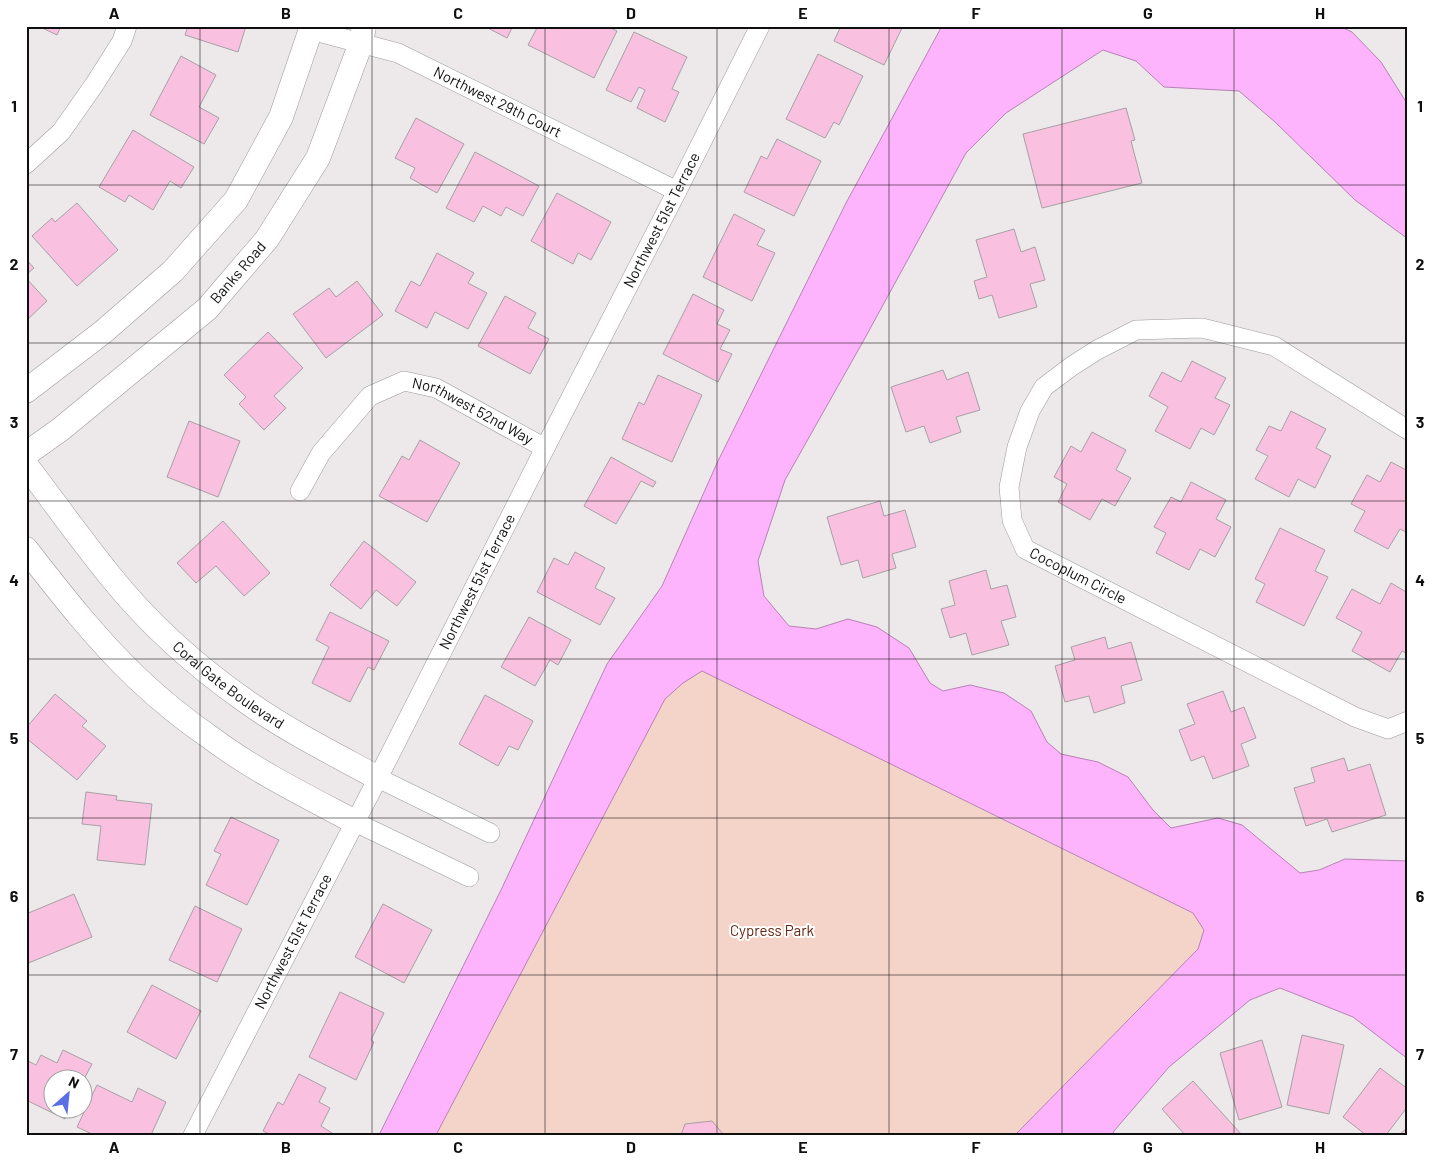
<svg xmlns="http://www.w3.org/2000/svg" width="1434" height="1161" viewBox="0 0 1434 1161" font-family="Barlow,sans-serif">
<rect width="100%" height="100%" fill="#ede8e9"/>
<!-- green -->
<polygon fill="#f4d3c8" points="684,662 1193,913 1228,929 1016,1135 436,1135"/>
<!-- water -->
<polygon fill="#feb3fd" stroke="#b782b6" points="942,26 1339,26 1352,32 1381,62 1408,105 1408,239 1355,200 1275,122 1239,91 1164,87 1136,61 1103,50 1006,113 966,153 865,338 785,480 758,561 764,596 789,626 816,629 848,619 877,627 909,648 930,683 943,691 970,685 1004,693 1031,711 1047,742 1061,754 1098,762 1128,777 1153,810 1171,828 1218,818 1242,825 1300,873 1319,870 1345,859 1408,861 1408,1059 1353,1017 1280,988 1250,1000 1169,1067 1114,1131 1112,1135 1015,1135 1198,949 1204,930 1193,913 702,671 683,683 665,699 436,1135 379,1135 501,890 607,664 662,586 718,461 846,203"/>
<!-- building -->
<g fill="#fac0e0" stroke="#a6a1a4">
<polygon points="38,26 61,26 57,35"/>
<polygon points="188,26 246,26 238,52 185,35"/>
<polygon points="484,26 513,26 507,38"/>
<polygon points="538,26 607,26 617,31 594,78 528,45"/>
<polygon points="841,26 903,26 884,65 834,41"/>
<polygon points="634,32 687,57 672,89 679,92 665,122 637,108 645,90 639,87 631,102 606,90"/>
<polygon points="818,54 863,76 839,125 834,122 825,138 786,119"/>
<polygon points="181,56 216,75 199,107 219,118 204,144 150,115"/>
<polygon points="1126,108 1135,140 1131,141 1142,183 1042,208 1023,134"/>
<polygon points="416,118 464,144 437,193 410,178 415,168 395,158"/>
<polygon points="133,130 194,167 181,188 170,181 153,210 129,195 125,202 99,187"/>
<polygon points="777,139 821,161 794,216 744,192 761,156 767,159"/>
<polygon points="475,152 539,186 523,216 506,207 501,216 483,206 474,222 446,208"/>
<polygon points="557,193 611,222 591,260 578,253 573,264 531,241"/>
<polygon points="77,203 118,250 77,286 32,236 52,218 55,222"/>
<polygon points="734,214 765,230 757,245 775,253 752,301 703,277"/>
<polygon points="1014,229 1021,252 1035,247 1045,280 1030,284 1037,307 999,318 992,295 979,299 974,281 987,277 976,240"/>
<polygon points="437,253 474,273 468,283 487,293 468,329 435,312 427,328 395,311 411,281 420,286"/>
<polygon points="26,259 34,268 26,275"/>
<polygon points="26,278 47,301 26,321"/>
<polygon points="357,281 383,315 326,358 293,314 329,288 336,297"/>
<polygon points="693,294 724,310 717,324 730,330 720,349 732,354 718,382 663,354"/>
<polygon points="505,296 536,313 528,328 549,339 530,374 478,346"/>
<polygon points="268,332 303,368 274,396 286,408 264,430 239,404 246,397 224,375"/>
<polygon points="1192,361 1226,378 1215,398 1230,405 1214,435 1201,428 1190,449 1155,431 1168,407 1149,396 1162,372 1181,382"/>
<polygon points="943,370 947,380 968,372 980,410 956,417 961,432 930,443 924,426 906,432 891,387"/>
<polygon points="658,375 702,395 672,462 622,439 639,402 644,405"/>
<polygon points="1291,411 1326,429 1316,448 1331,456 1315,488 1298,479 1289,497 1255,479 1268,456 1256,450 1269,426 1281,431"/>
<polygon points="189,421 240,441 218,497 167,477"/>
<polygon points="1092,432 1126,450 1116,470 1131,478 1115,506 1102,499 1090,520 1058,502 1067,484 1054,477 1071,446 1081,452"/>
<polygon points="420,440 460,463 427,522 379,496 402,456 409,460"/>
<polygon points="611,457 656,482 653,487 641,481 616,524 584,506"/>
<polygon points="1391,462 1408,471 1408,533 1400,529 1388,549 1354,531 1365,511 1351,504 1367,475 1380,482"/>
<polygon points="1191,482 1226,500 1216,519 1231,527 1215,557 1200,549 1189,570 1156,553 1166,533 1154,527 1171,497 1181,502"/>
<polygon points="880,501 884,516 905,510 916,547 892,554 896,568 863,578 858,560 841,565 827,517"/>
<polygon points="223,521 270,573 244,596 216,566 196,583 177,563"/>
<polygon points="1280,528 1325,550 1315,571 1328,577 1304,626 1256,602 1265,584 1255,579"/>
<polygon points="364,541 416,582 397,606 376,590 361,609 330,585"/>
<polygon points="575,552 605,568 595,588 615,598 600,625 537,592 554,558 568,565"/>
<polygon points="986,570 991,589 1007,585 1016,617 1001,621 1009,645 972,655 966,633 950,638 941,609 955,605 949,581"/>
<polygon points="1391,583 1408,593 1408,654 1402,651 1390,672 1352,651 1362,632 1336,618 1352,589 1380,604"/>
<polygon points="330,612 389,641 374,670 368,667 350,702 312,683 329,647 316,640"/>
<polygon points="529,617 571,640 558,665 550,660 535,686 501,667"/>
<polygon points="1105,637 1108,649 1131,642 1142,680 1121,686 1125,703 1094,713 1089,696 1065,702 1055,666 1075,660 1071,647"/>
<polygon points="1223,691 1231,712 1244,707 1256,738 1241,744 1249,766 1213,779 1204,756 1191,761 1179,730 1195,724 1187,704"/>
<polygon points="55,694 87,721 82,726 106,746 77,780 26,738 26,728"/>
<polygon points="485,695 533,721 518,750 509,746 498,766 459,744"/>
<polygon points="1344,758 1348,771 1370,764 1386,815 1332,832 1327,819 1306,826 1294,788 1315,782 1311,768"/>
<polygon points="86,792 117,796 116,800 152,804 145,865 97,860 101,826 82,824"/>
<polygon points="231,817 279,840 247,905 206,885 221,854 214,851"/>
<polygon points="74,894 92,937 26,964 26,914"/>
<polygon points="383,904 432,930 404,983 355,957"/>
<polygon points="195,906 242,929 217,982 169,960"/>
<polygon points="152,985 201,1011 176,1059 127,1032"/>
<polygon points="340,992 384,1013 371,1040 374,1042 356,1080 309,1057"/>
<polygon points="1302,1035 1344,1045 1329,1114 1287,1105"/>
<polygon points="1262,1040 1282,1107 1239,1120 1220,1053"/>
<polygon points="63,1050 92,1064 82,1083 82,1078 52,1078 52,1108 70,1108 65,1119 26,1100 26,1060 36,1065 41,1055 57,1063"/>
<polygon points="1380,1068 1408,1089 1408,1106 1386,1135 1366,1135 1343,1117"/>
<polygon points="299,1074 326,1088 319,1102 330,1108 321,1126 335,1135 271,1135 263,1131 278,1102 283,1105"/>
<polygon points="1193,1081 1242,1135 1185,1135 1162,1109"/>
<polygon points="97,1085 132,1102 138,1088 166,1102 151,1135 94,1135 77,1127"/>
<polygon points="712,1121 724,1135 681,1135 685,1124"/>
<polygon points="1408,1127 1408,1135 1399,1135"/>
</g>
<g fill="none" stroke-linecap="round" stroke-linejoin="round">
<defs>
<g id="minor">
<path id="s1" d="M311 30 398 53 677 191"/>
<polyline points="26,164 61,132 94,85 122,41 127,26"/>
<path id="s2" d="M1408 430 1274 346 1202 328 1136 330 1097 350 1072 366 1044 387 1030 411 1017 447 1009 487 1012 520 1025 549 1355 717 1388 729 1408 721"/>
<path id="s3" d="M300 491 321 453 370 396 404 381 436 388 545 448"/>
<polyline points="378,778 490,833"/>
<polyline points="355,822 469,877"/>
<path id="s4" d="M193 1135 378 778 545 448 677 191 760 26"/>
</g>
<g id="tertiary">
<polyline points="26,391 103,332 173,271 236,200 281,117 312,26"/>
<path id="s5" d="M26 454 61 429 207 309 267 239 318 158 361 43 364 26"/>
<path id="s6" d="M26 465C54 502 81 540 111 577 149 624 197 667 247 702 288 731 334 754 378 778"/>
<path d="M26 549C61 594 96 639 137 678 160 700 185 720 211 738 255 771 306 796 355 822"/>
</g>
</defs>
<!-- minor casing -->
<use href="#minor" stroke="#9f9a9c" stroke-width="20"/>
<!-- tertiary casing -->
<use href="#tertiary" stroke="#9f9a9c" stroke-width="25"/>
<!-- minor -->
<use href="#minor" stroke="#fff" stroke-width="19"/>
<!-- tertiary -->
<use href="#tertiary" stroke="#fff" stroke-width="24"/>
</g>
<!-- grid -->
<path fill="none" stroke="#100f0f" stroke-width="1" stroke-opacity="0.55" d="M200 26V1135M372 26V1135M545 26V1135M717 26V1135M889 26V1135M1062 26V1135M1234 26V1135M26 185H1408M26 343H1408M26 501H1408M26 659H1408M26 818H1408M26 975H1408"/>
<g text-anchor="middle" stroke-width="4" stroke-linejoin="round" paint-order="stroke">
<!-- street labels -->
<g font-size="15" fill="#100f0f" stroke="#fff">
<text dy="5" stroke="none"><textPath href="#s1" startOffset="201">Northwest 29th Court</textPath></text>
<text dy="5" stroke="none"><textPath href="#s4" startOffset="1028">Northwest 51st Terrace</textPath></text>
<text dy="5" stroke="none"><textPath href="#s5" startOffset="280">Banks Road</textPath></text>
<text dy="5" stroke="none"><textPath href="#s3" startOffset="231">Northwest 52nd Way</textPath></text>
<text dy="5" stroke="none"><textPath href="#s2" startOffset="638">Cocoplum Circle</textPath></text>
<text dy="5" stroke="none"><textPath href="#s4" startOffset="622">Northwest 51st Terrace</textPath></text>
<text dy="5" stroke="none"><textPath href="#s6" startOffset="301">Coral Gate Boulevard</textPath></text>
<text dy="5" stroke="none"><textPath href="#s4" startOffset="218">Northwest 51st Terrace</textPath></text>
</g>
<!-- park labels -->
<g font-size="15" fill="#642611" stroke="#fff">
<text x="772" y="936">Cypress Park</text>
</g>
</g>
<!-- border -->
<rect width="1434" height="1161" fill="none" stroke="#ffffff" stroke-width="55"/>
<!-- north arrow -->
<g transform="translate(68 1094) rotate(27)"><circle r="24" fill="#ffffff" stroke="#9f9f9f"/>
<path d="M0-4L9 19L0 12L-9 19Z" fill="#5a6ee5"/>
<text y="-8" font-size="14" font-weight="bold" text-anchor="middle" fill="#100f0f">N</text>
</g>
<rect x="28" y="28" width="1378" height="1106" fill="none" stroke="#100f0f" stroke-width="2"/>
<g font-size="16" text-anchor="middle" font-weight="bold" fill="#100f0f">
<text x="114" y="19">A</text>
<text x="286" y="19">B</text>
<text x="458" y="19">C</text>
<text x="631" y="19">D</text>
<text x="803" y="19">E</text>
<text x="976" y="19">F</text>
<text x="1148" y="19">G</text>
<text x="1320" y="19">H</text>
<text x="14" y="112">1</text>
<text x="1420" y="112">1</text>
<text x="14" y="270">2</text>
<text x="1420" y="270">2</text>
<text x="14" y="428">3</text>
<text x="1420" y="428">3</text>
<text x="14" y="586">4</text>
<text x="1420" y="586">4</text>
<text x="14" y="744">5</text>
<text x="1420" y="744">5</text>
<text x="14" y="902">6</text>
<text x="1420" y="902">6</text>
<text x="14" y="1060">7</text>
<text x="1420" y="1060">7</text>
<text x="114" y="1153">A</text>
<text x="286" y="1153">B</text>
<text x="458" y="1153">C</text>
<text x="631" y="1153">D</text>
<text x="803" y="1153">E</text>
<text x="976" y="1153">F</text>
<text x="1148" y="1153">G</text>
<text x="1320" y="1153">H</text>
</g>
</svg>
